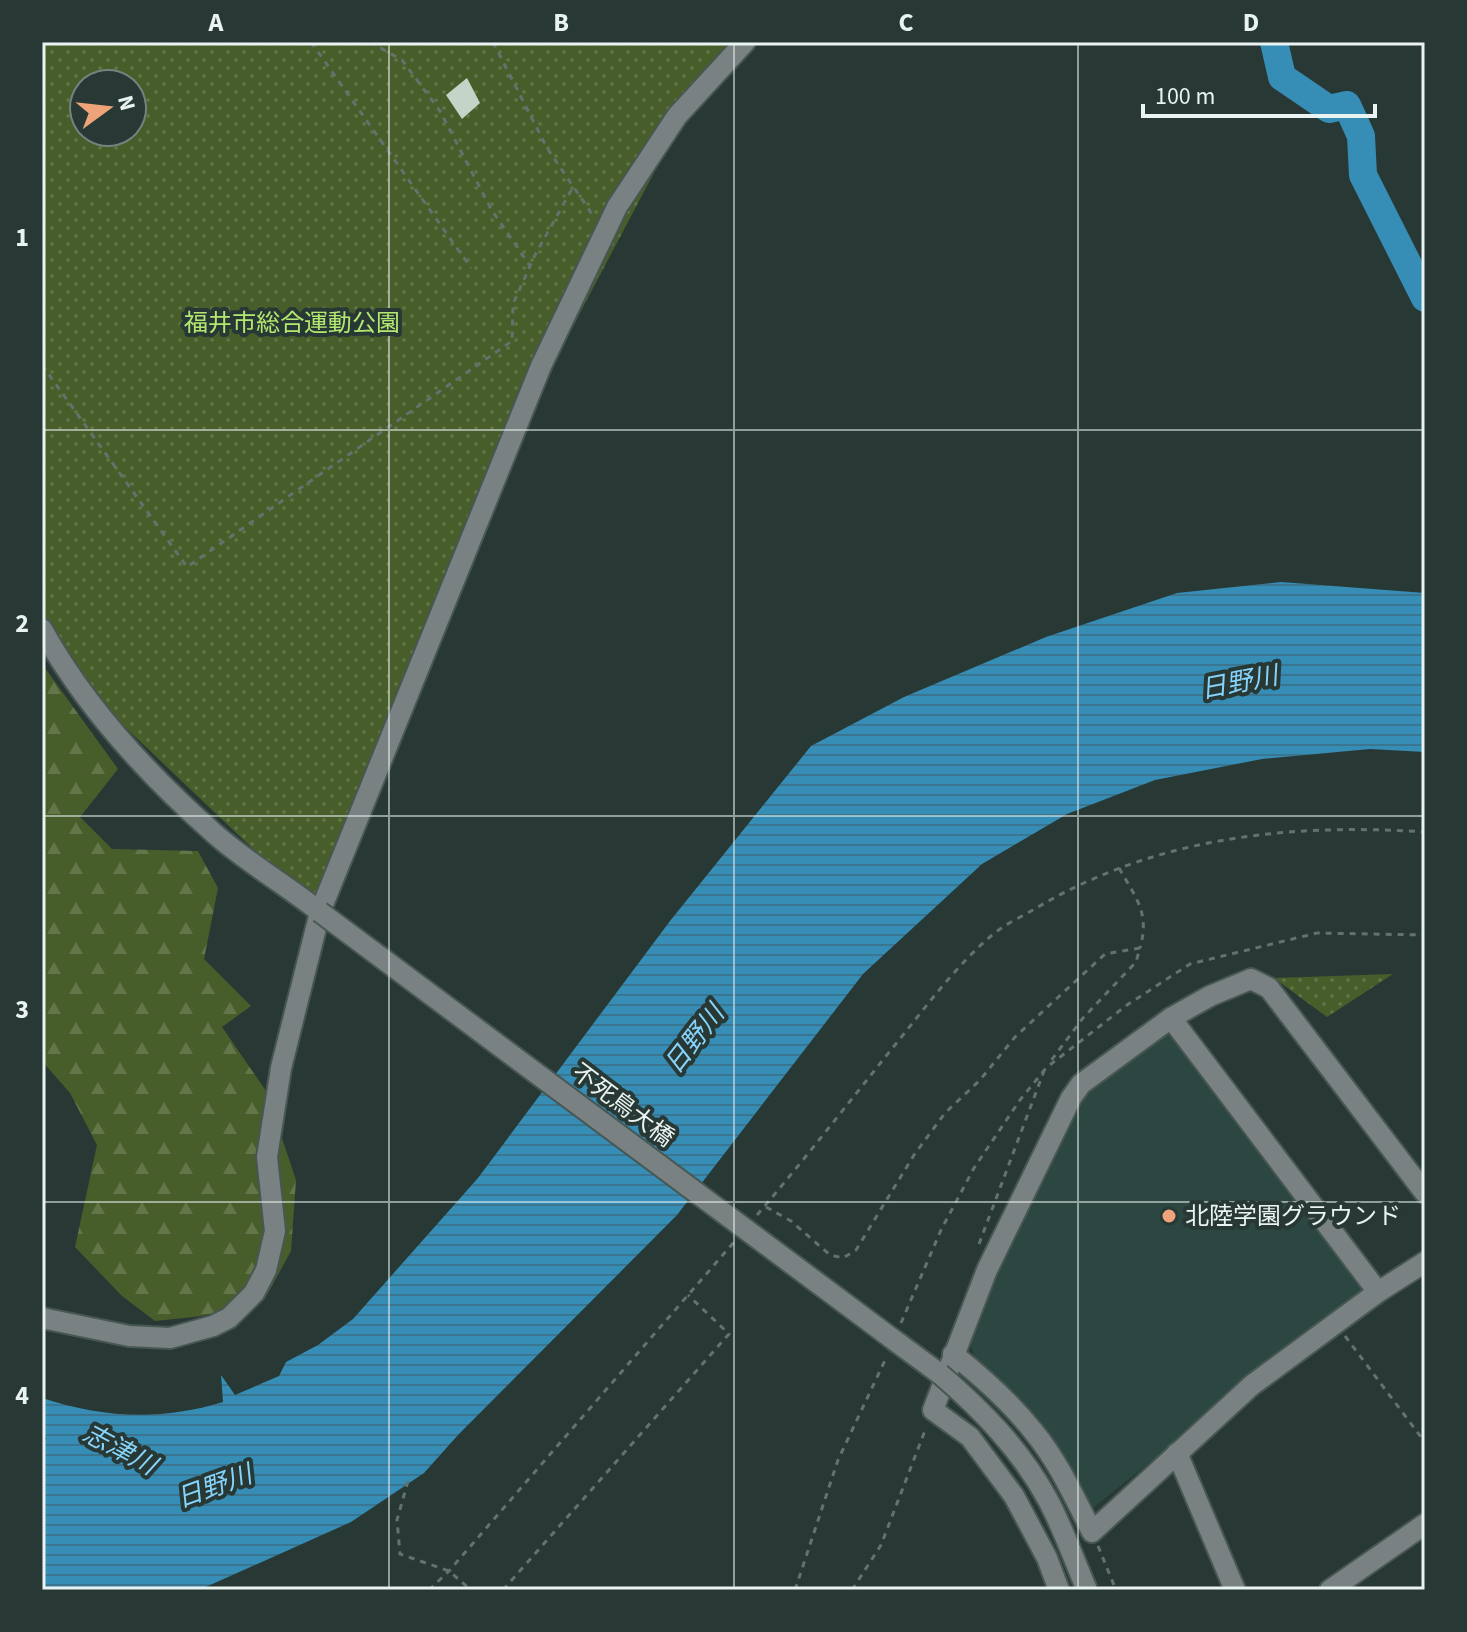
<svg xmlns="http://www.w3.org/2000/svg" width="1467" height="1632" viewBox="0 0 1467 1632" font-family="'Source Sans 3','Noto Sans JP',sans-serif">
<defs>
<pattern id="forest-firs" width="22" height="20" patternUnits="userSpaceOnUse" patternTransform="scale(2)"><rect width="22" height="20" fill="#485e2a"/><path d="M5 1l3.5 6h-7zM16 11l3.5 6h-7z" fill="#627649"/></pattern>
<pattern id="park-dots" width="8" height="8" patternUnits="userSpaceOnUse" patternTransform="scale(2)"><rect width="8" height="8" fill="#485e2a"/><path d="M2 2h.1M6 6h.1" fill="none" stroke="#627649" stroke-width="1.8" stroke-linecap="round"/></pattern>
<pattern id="water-rules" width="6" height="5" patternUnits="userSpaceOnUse" patternTransform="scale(2)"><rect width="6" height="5" fill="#368db6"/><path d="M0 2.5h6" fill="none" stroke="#3c7590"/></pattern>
</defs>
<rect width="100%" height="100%" fill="#283935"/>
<!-- built -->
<polygon fill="#2c4641" points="1165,1033 1180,1037 1364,1282 1364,1293 1090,1510 976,1362 970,1343 993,1277 1086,1095"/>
<!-- forest -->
<polygon fill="url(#forest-firs)" points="42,664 118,769 80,817 112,849 198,851 218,888 204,959 251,1006 222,1027 266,1091 296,1180 291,1251 264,1300 202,1316 155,1321 122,1296 75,1247 97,1145 70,1093 42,1061"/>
<!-- park -->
<g fill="url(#park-dots)" fill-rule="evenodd">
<path d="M42 42H758L694 97 508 449 312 905 64 669 42 622ZM84 84H132V132H84Z"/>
<polygon points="1393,974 1327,1017 1274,978"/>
</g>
<!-- water -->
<path fill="url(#water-rules)" d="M1281 582 1425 593V752L1370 749 1262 759 1155 780 1067 814 982 864 863 974 677 1215 458 1435 424 1473 351 1522 199 1590H42V1451L46 1438 42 1434V1398C103 1418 161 1421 223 1402L221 1375 235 1395 279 1376 286 1362 318 1345 353 1319 478 1178 670 921 811 746 904 697 1046 637 1177 593Z"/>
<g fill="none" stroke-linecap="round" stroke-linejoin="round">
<!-- river -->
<polyline stroke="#368db6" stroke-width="28" points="1274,42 1282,77 1329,109 1347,105 1361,136 1363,175 1425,298"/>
</g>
<!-- building -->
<polygon fill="#c5d4c9" points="467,78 480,103 462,119 446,95"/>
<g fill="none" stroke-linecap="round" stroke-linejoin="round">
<defs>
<g id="minor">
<path d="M42 629C85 707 149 776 216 835 248 863 286 885 320 912"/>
<polyline points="1171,1018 1378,1292"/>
<polyline points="42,1318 129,1336 170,1338 213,1326 229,1318 254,1293 266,1270 275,1231 267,1157 281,1068 320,912 541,366 617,207 677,116 745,42"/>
<polyline points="894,1340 940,1374"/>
<path d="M953 1354C982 1377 1010 1402 1033 1431 1058 1461 1074 1497 1092 1532L1252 1385 1378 1292 1425 1262"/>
<polyline points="1177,1453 1235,1590"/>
<polyline points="1059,1590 1047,1558 1014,1496 970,1437 933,1410 987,1270 1071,1098 1081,1084 1171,1018 1210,996 1251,979 1269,988 1425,1193"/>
<polyline points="1330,1590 1425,1524"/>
</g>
</defs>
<!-- minor casing -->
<use href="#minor" stroke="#475753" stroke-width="24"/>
<!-- path -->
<g stroke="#63726e" stroke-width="3" stroke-dasharray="6 6" stroke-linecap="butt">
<polyline points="311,42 471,268"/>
<polyline points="370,42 402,60 440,111 491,209 530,266"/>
<polyline points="493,42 547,148 594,217"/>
<polyline points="42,365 187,567 512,341 513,304 535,255 573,187"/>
<path d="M1119 868C1136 898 1150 913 1140 948"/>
<polyline points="766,1207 791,1221 830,1255 843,1258 856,1250 914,1155 945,1113 980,1080 1015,1037 1105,954 1140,948 1136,962 1083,1018 1050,1062"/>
<path d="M757 1215C806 1158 852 1098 899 1040 928 1004 956 966 991 936 1005 924 1023 916 1038 907 1157 837 1290 823 1425 832"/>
<polyline points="979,1244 1044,1071"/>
<polyline points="901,1323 941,1230 974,1168 1020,1100 1046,1068 1127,1005 1190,964 1317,933 1425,935"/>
<polyline points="1345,1336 1421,1437 1425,1434"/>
<polyline points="408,1481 397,1520 400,1554 449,1571 471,1590"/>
<polyline points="1098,1546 1116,1590"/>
<polyline points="429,1590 449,1571 734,1242"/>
<polyline points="503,1590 729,1334 688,1295"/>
<polyline points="795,1590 838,1460 887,1356"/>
<polyline points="852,1590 881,1545 926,1428"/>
</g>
<!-- minor -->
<use href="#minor" stroke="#798182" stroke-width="20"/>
<defs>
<g id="minor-bridge">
<polyline points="320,912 894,1340"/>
<path d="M940 1374C982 1410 1021 1450 1048 1500 1063 1528 1074 1560 1087 1590"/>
</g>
</defs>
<!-- minor-bridge casing -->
<use href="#minor-bridge" stroke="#475753" stroke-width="24" stroke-linecap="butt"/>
<!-- minor-bridge -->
<use href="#minor-bridge" stroke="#798182" stroke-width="20"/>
</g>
<!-- grid -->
<path fill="none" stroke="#e9f3f1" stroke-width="2" stroke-opacity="0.55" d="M389 42V1590M734 42V1590M1078 42V1590M42 430H1425M42 816H1425M42 1202H1425"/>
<!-- markers -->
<circle fill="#efa378" stroke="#283935" stroke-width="3" cx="1169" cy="1216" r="8"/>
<g text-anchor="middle" stroke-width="8" stroke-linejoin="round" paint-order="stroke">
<!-- park labels -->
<g font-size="24" fill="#b4e76f" stroke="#283935">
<text x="292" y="331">福井市総合運動公園</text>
</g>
<!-- street labels -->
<g font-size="24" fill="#e9f3f1" stroke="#283935">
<text transform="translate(623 1105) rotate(37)" y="8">不死鳥大橋</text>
</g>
<!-- poi labels -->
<g font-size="24" fill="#e9f3f1" stroke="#283935" text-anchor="start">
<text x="1185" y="1224">北陸学園グラウンド</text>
</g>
<!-- water labels -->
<g font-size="26" font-style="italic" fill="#86d3fb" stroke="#283935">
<text transform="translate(1239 682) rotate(-11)" y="9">日野川</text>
<text transform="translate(694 1039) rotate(-52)" y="9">日野川</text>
<text transform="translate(120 1449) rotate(28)" y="9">志津川</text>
<text transform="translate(214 1486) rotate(-20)" y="9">日野川</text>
</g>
</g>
<!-- border -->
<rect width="1467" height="1632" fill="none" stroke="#283935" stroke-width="88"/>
<!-- north arrow -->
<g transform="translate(108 108) rotate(75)"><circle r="38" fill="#283935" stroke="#758380" stroke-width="2"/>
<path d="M0-6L14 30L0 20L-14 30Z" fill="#efa378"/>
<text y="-12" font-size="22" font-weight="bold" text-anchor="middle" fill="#e9f3f1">N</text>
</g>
<!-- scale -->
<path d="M1143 104v12h232v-12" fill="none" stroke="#e9f3f1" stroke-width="4"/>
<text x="1155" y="104" font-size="24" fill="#e9f3f1" stroke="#283935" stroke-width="6" paint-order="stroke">100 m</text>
<rect x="44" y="44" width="1379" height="1544" fill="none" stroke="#e9f3f1" stroke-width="3"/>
<g font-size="26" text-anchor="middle" font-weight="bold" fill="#e9f3f1">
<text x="216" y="31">A</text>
<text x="561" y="31">B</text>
<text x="906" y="31">C</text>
<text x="1251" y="31">D</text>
<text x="22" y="246">1</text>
<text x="22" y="632">2</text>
<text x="22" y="1018">3</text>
<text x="22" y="1404">4</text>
</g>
</svg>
